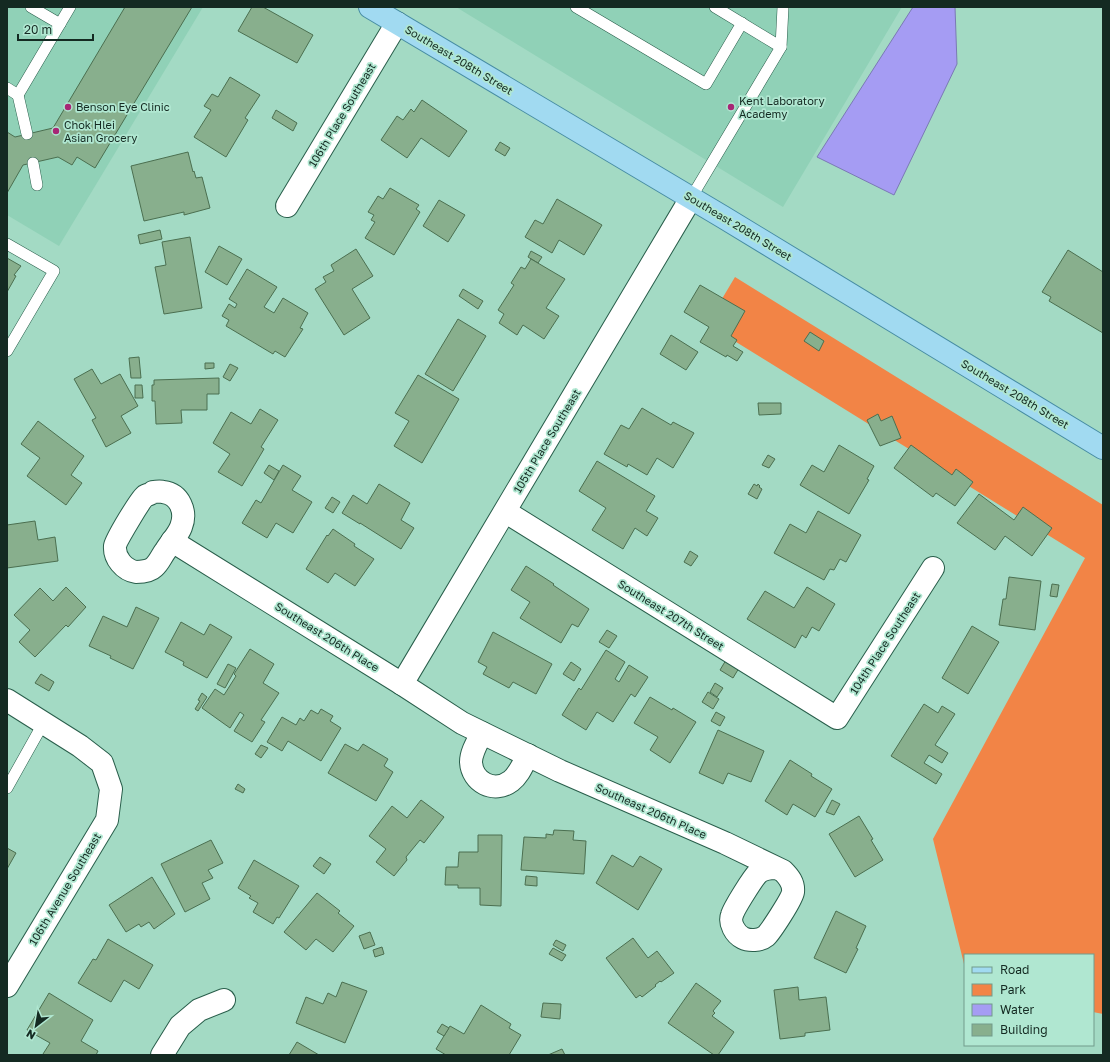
<svg xmlns="http://www.w3.org/2000/svg" width="1110" height="1062" viewBox="0 0 1110 1062" font-family="'Golos Text',sans-serif">
<rect width="100%" height="100%" fill="#a3dac4"/>
<!-- built -->
<g fill="#90d1b7">
<polygon points="7,7 203,7 59,246 7,215"/>
<polygon points="456,7 902,7 783,207"/>
</g>
<!-- green -->
<polygon fill="#f28446" points="735,277 1103,505 1103,1014 1093,1012 1093,955 965,955 965,968 933,839 1085,558 707,324"/>
<!-- water -->
<polygon fill="#a59cf3" stroke="#7a7ab4" points="913,7 955,7 957,64 894,195 817,157"/>
<!-- building -->
<g fill="#88af8d" stroke="#4b6f50">
<polygon points="125,7 192,7 95,168 77,157 72,165 58,157 23,165 7,193 7,132 15,137 53,128"/>
<polygon points="252,7 263,7 313,35 297,63 238,31"/>
<polygon points="230,77 260,95 245,118 248,120 226,157 194,137 211,110 204,106 212,94 218,97"/>
<polygon points="422,100 467,131 449,157 421,138 407,158 381,140 397,116 403,120 411,109 414,112"/>
<polygon points="276,110 297,123 293,131 272,118"/>
<polygon points="500,142 510,148 505,156 495,150"/>
<polygon points="188,152 193,172 194,171 196,178 202,177 210,208 184,215 184,212 144,221 131,166"/>
<polygon points="390,188 419,205 416,209 420,212 394,255 365,238 375,222 371,220 374,215 368,212 378,196 383,199"/>
<polygon points="557,199 602,225 584,255 559,240 552,253 525,237 535,220 543,224"/>
<polygon points="439,200 465,215 448,242 423,226"/>
<polygon points="160,230 162,239 140,244 138,235"/>
<polygon points="190,237 202,308 164,314 155,267 166,265 162,242"/>
<polygon points="219,246 242,259 227,285 205,272"/>
<polygon points="356,249 373,276 352,289 370,318 344,335 315,289 326,282 323,277 334,271 331,265"/>
<polygon points="1068,250 1103,272 1103,333 1049,301 1051,297 1042,292"/>
<polygon points="531,251 542,257 538,263 528,257"/>
<polygon points="7,258 21,266 14,275 16,276 7,292"/>
<polygon points="531,259 565,279 546,308 559,316 544,339 523,325 517,335 499,323 504,314 498,310 514,285 511,283 521,267 525,269"/>
<polygon points="247,269 277,287 264,307 274,313 283,298 308,313 300,328 303,329 285,357 275,351 273,354 226,326 229,320 222,316 229,304 235,308 237,304 229,299"/>
<polygon points="700,285 745,311 731,336 737,340 733,346 743,352 737,361 727,355 726,357 700,342 709,327 684,312"/>
<polygon points="463,289 483,301 478,309 459,296"/>
<polygon points="458,319 486,336 453,391 425,374"/>
<polygon points="810,332 824,341 819,351 804,341"/>
<polygon points="671,335 698,352 686,370 660,354"/>
<polygon points="139,357 141,378 131,378 129,358"/>
<polygon points="205,363 214,363 214,368 205,369"/>
<polygon points="230,364 238,368 230,381 223,377"/>
<polygon points="92,369 101,384 120,374 138,406 121,416 131,433 106,447 92,420 96,418 74,379"/>
<polygon points="418,375 459,399 422,463 394,446 409,421 395,413"/>
<polygon points="219,378 219,394 207,394 207,410 181,410 182,423 156,424 155,401 152,401 152,385 154,385 154,380"/>
<polygon points="135,385 142,385 143,398 135,398"/>
<polygon points="758,403 781,403 781,414 759,415"/>
<polygon points="642,408 671,425 673,422 694,433 673,468 657,458 647,475 628,464 627,467 604,454 621,425 629,429"/>
<polygon points="260,409 278,420 261,447 264,449 242,486 218,472 230,454 213,443 231,412 251,424"/>
<polygon points="878,414 881,421 892,416 901,438 880,446 867,420"/>
<polygon points="38,421 84,456 71,475 82,483 66,505 27,476 40,458 21,444"/>
<polygon points="839,445 874,466 867,479 869,480 849,514 800,485 812,465 824,472"/>
<polygon points="911,445 952,475 956,469 973,482 955,506 936,493 933,497 894,468"/>
<polygon points="768,455 775,459 769,468 762,465"/>
<polygon points="597,461 655,496 646,511 658,518 647,536 635,528 623,549 592,530 606,508 579,491"/>
<polygon points="269,465 279,471 274,480 264,473"/>
<polygon points="283,465 301,476 292,490 312,502 293,533 276,523 267,538 242,523 256,500 261,503"/>
<polygon points="379,484 410,503 401,520 414,528 401,549 360,523 360,524 342,513 353,495 367,504"/>
<polygon points="754,484 757,486 758,484 760,486 759,487 762,489 757,499 748,494"/>
<polygon points="979,494 1014,520 1023,507 1052,528 1032,556 1005,536 995,550 957,523"/>
<polygon points="332,497 340,502 333,513 325,508"/>
<polygon points="818,511 861,535 846,562 840,559 834,570 830,569 824,580 774,553 790,524 806,533"/>
<polygon points="35,521 38,540 55,537 58,561 7,568 7,525"/>
<polygon points="333,529 355,544 354,546 374,559 355,586 335,573 328,583 306,569 327,535 328,536"/>
<polygon points="690,551 698,556 691,566 684,562"/>
<polygon points="526,566 554,584 553,585 589,609 578,627 572,624 561,643 520,618 530,602 511,590"/>
<polygon points="1009,577 1041,581 1035,630 999,625 1003,599 1006,599"/>
<polygon points="1052,584 1059,585 1057,597 1050,596"/>
<polygon points="66,587 86,607 68,627 66,625 35,657 19,642 30,630 14,615 40,588 53,601"/>
<polygon points="807,587 835,604 819,631 812,627 806,638 802,635 795,648 747,619 765,591 794,608"/>
<polygon points="136,607 159,618 133,669 110,658 111,656 89,646 103,616 127,627"/>
<polygon points="181,622 204,635 210,624 232,637 207,678 183,665 184,662 165,652"/>
<polygon points="972,626 999,642 968,694 942,678"/>
<polygon points="607,630 617,636 609,648 599,642"/>
<polygon points="493,632 552,664 536,694 513,682 509,688 483,674 487,667 478,662"/>
<polygon points="250,649 274,664 263,683 279,693 261,720 265,722 252,742 234,731 244,715 240,712 230,728 202,708 215,689 224,695 236,676 234,674"/>
<polygon points="606,650 625,662 615,679 619,682 629,665 648,677 635,697 631,694 613,722 597,712 586,730 562,715 579,688 581,690"/>
<polygon points="726,660 739,668 733,678 720,670"/>
<polygon points="571,662 581,669 574,681 563,674"/>
<polygon points="228,664 236,668 225,688 217,684"/>
<polygon points="41,674 54,682 49,691 35,683"/>
<polygon points="715,683 723,688 717,697 710,692"/>
<polygon points="708,692 719,699 713,709 702,702"/>
<polygon points="202,693 207,697 198,711 195,709 200,701 198,700"/>
<polygon points="650,697 672,710 673,708 696,722 670,763 650,750 658,737 634,723"/>
<polygon points="924,704 938,713 942,706 955,714 935,745 948,753 942,763 929,755 924,763 942,774 936,784 891,756"/>
<polygon points="321,709 333,716 330,721 341,728 321,761 288,741 282,751 267,742 282,717 296,725 300,718 304,721 311,710 318,714"/>
<polygon points="716,712 725,717 720,726 711,721"/>
<polygon points="718,730 764,751 751,782 728,773 723,784 699,773"/>
<polygon points="345,744 358,751 363,744 388,759 384,766 393,772 376,801 328,773"/>
<polygon points="261,745 268,748 261,758 255,754"/>
<polygon points="790,760 812,774 811,776 832,789 815,817 793,804 787,815 765,801"/>
<polygon points="238,784 245,789 243,793 235,789"/>
<polygon points="421,800 444,817 424,843 420,840 406,857 407,860 394,876 376,862 386,849 369,836 392,806 407,818"/>
<polygon points="832,800 840,804 834,815 826,812"/>
<polygon points="859,816 873,839 871,840 883,860 855,877 829,834"/>
<polygon points="554,830 574,831 573,840 586,841 584,874 521,870 524,837 546,838 546,834 553,835"/>
<polygon points="478,835 502,835 501,906 480,905 480,888 458,888 458,885 445,885 446,867 458,867 459,852 478,852"/>
<polygon points="211,840 223,863 208,870 213,878 202,883 210,899 185,912 161,864"/>
<polygon points="7,848 16,853 7,869"/>
<polygon points="612,855 633,867 640,856 662,869 638,910 596,883"/>
<polygon points="320,857 331,864 324,874 313,866"/>
<polygon points="254,860 299,886 279,918 277,917 273,924 253,912 258,903 249,898 251,896 238,888"/>
<polygon points="526,876 537,877 537,886 525,885"/>
<polygon points="152,877 175,914 154,929 149,922 141,927 139,924 126,932 109,905"/>
<polygon points="317,893 340,911 338,913 354,926 333,952 316,939 306,950 284,932"/>
<polygon points="836,911 866,926 856,948 858,949 846,973 814,958"/>
<polygon points="370,932 375,945 364,949 359,936"/>
<polygon points="633,938 648,958 657,951 674,973 661,982 660,981 655,985 656,986 642,997 640,995 636,998 606,958"/>
<polygon points="108,939 153,965 139,989 124,980 111,1002 78,983 93,959 96,960"/>
<polygon points="556,940 566,945 563,951 553,945"/>
<polygon points="382,947 384,954 375,957 373,950"/>
<polygon points="553,948 566,955 562,961 549,954"/>
<polygon points="342,982 367,991 345,1043 296,1023 306,997 323,1004 328,993 336,997"/>
<polygon points="696,983 721,1001 713,1011 715,1013 712,1016 734,1032 718,1055 714,1055 668,1023"/>
<polygon points="798,987 799,1000 826,997 830,1030 805,1033 805,1036 780,1039 774,990"/>
<polygon points="49,993 93,1020 81,1041 98,1051 96,1055 45,1055 43,1054 50,1043 27,1030"/>
<polygon points="543,1003 561,1004 560,1019 541,1017"/>
<polygon points="481,1005 511,1024 509,1028 521,1035 509,1055 446,1055 436,1049 450,1026 464,1034"/>
<polygon points="442,1024 449,1028 444,1036 437,1032"/>
<polygon points="297,1042 319,1055 287,1055 288,1054 289,1055"/>
<polygon points="562,1049 565,1055 548,1055"/>
</g>
<g fill="none" stroke-linecap="round" stroke-linejoin="round">
<defs>
<g id="service">
<polyline points="31,7 60,24"/>
<polyline points="576,7 706,84 742,23"/>
<polyline points="715,7 781,47"/>
<polyline points="7,88 18,95 70,7"/>
<polyline points="18,95 27,134"/>
<polyline points="33,163 37,185"/>
<polyline points="691,198 781,47 783,7"/>
<polyline points="7,244 54,271 7,351"/>
<polyline points="7,788 44,722"/>
</g>
<g id="minor">
<polyline points="287,206 397,23"/>
<path d="M153 492C156 492 160 491 163 492 180 494 187 512 181 527 178 535 171 542 166 550 162 555 159 563 154 567 150 571 141 572 136 572 124 570 114 558 115 546 116 540 140 500 145 496 147 495 151 494 153 492Z"/>
<polyline points="506,512 837,718 933,568"/>
<path d="M172 541 402 684 462 723 560 771 725 843 783 871C789 877 794 883 793 892 792 899 771 931 766 936 760 941 749 941 743 938 735 934 729 923 732 915 734 908 753 878 758 873 763 869 769 868 775 868"/>
<polyline points="402,684 691,198"/>
<polyline points="7,700 80,746 102,763 111,789 107,820 7,986"/>
<path d="M482 733C478 741 471 752 471 762 472 782 494 794 511 781 519 775 523 764 528 755"/>
<polyline points="162,1055 180,1026 199,1010 224,1000"/>
</g>
<polyline id="primary" points="370,7 723,217 1103,448"/>
</defs>
<!-- service casing -->
<use href="#service" stroke="#295e4b" stroke-width="12"/>
<!-- minor casing -->
<use href="#minor" stroke="#295e4b" stroke-width="24"/>
<!-- primary casing -->
<use href="#primary" stroke="#478ca3" stroke-width="24"/>
<!-- service -->
<use href="#service" stroke="#fff" stroke-width="11"/>
<!-- minor -->
<use href="#minor" stroke="#fff" stroke-width="22"/>
<!-- primary -->
<use href="#primary" stroke="#a1daf1" stroke-width="22"/>
</g>
<!-- markers -->
<g fill="#a72675" stroke="#b0e7d1" stroke-width="1.5">
<circle cx="68" cy="107" r="4"/>
<circle cx="731" cy="107" r="4"/>
<circle cx="56" cy="131" r="4"/>
</g>
<g text-anchor="middle" stroke-width="3.5" stroke-linejoin="round" paint-order="stroke">
<!-- street labels -->
<g font-size="11" fill="#142a22" stroke="#b0e7d1">
<text transform="translate(459 60) rotate(31)" y="4">Southeast 208th Street</text>
<text transform="translate(342 115) rotate(-59)" y="4">106th Place Southeast</text>
<text transform="translate(738 226) rotate(31)" y="4">Southeast 208th Street</text>
<text transform="translate(1015 394) rotate(31)" y="4">Southeast 208th Street</text>
<text transform="translate(547 441) rotate(-59)" y="4">105th Place Southeast</text>
<text transform="translate(671 615) rotate(32)" y="4">Southeast 207th Street</text>
<text transform="translate(327 637) rotate(32)" y="4">Southeast 206th Place</text>
<text transform="translate(885 643) rotate(-57)" y="4">104th Place Southeast</text>
<text transform="translate(651 811) rotate(24)" y="4">Southeast 206th Place</text>
<text transform="translate(65 889) rotate(-59)" y="4">106th Avenue Southeast</text>
</g>
<!-- poi labels -->
<g font-size="11" fill="#142a22" stroke="#b0e7d1" text-anchor="start">
<text x="739" y="105">Kent Laboratory<tspan x="739" dy="13">Academy</tspan></text>
<text x="76" y="111">Benson Eye Clinic</text>
<text x="64" y="129">Chok Hlei<tspan x="64" dy="13">Asian Grocery</tspan></text>
</g>
</g>
<!-- border -->
<rect width="1110" height="1062" fill="none" stroke="#142a22" stroke-width="16"/>
<!-- legend -->
<rect x="964" y="954" width="130" height="92" fill="#b0e7d1" stroke="#729b8b"/>
<rect x="972" y="967" width="20" height="6" fill="#a1daf1" stroke="#729b8b"/>
<text x="1000" y="974" font-size="12" fill="#142a22">Road</text>
<rect x="972" y="984" width="20" height="12" fill="#f28446" stroke="#729b8b"/>
<text x="1000" y="994" font-size="12" fill="#142a22">Park</text>
<rect x="972" y="1004" width="20" height="12" fill="#a59cf3" stroke="#729b8b"/>
<text x="1000" y="1014" font-size="12" fill="#142a22">Water</text>
<rect x="972" y="1024" width="20" height="12" fill="#88af8d" stroke="#729b8b"/>
<text x="1000" y="1034" font-size="12" fill="#142a22">Building</text>
<!-- north arrow -->
<g transform="translate(36 1026) rotate(211)" stroke="#b0e7d1" stroke-width="3" paint-order="stroke">
<path d="M0-3L7 15L0 10L-7 15Z" fill="#142a22"/>
<text y="-6" font-size="11" font-weight="bold" text-anchor="middle" fill="#142a22">N</text>
</g>
<!-- scale -->
<path d="M18 34v6h75v-6" fill="none" stroke="#142a22" stroke-width="2"/>
<text x="24" y="34" font-size="12" fill="#142a22" stroke="#b0e7d1" stroke-width="3" paint-order="stroke">20 m</text>
</svg>
